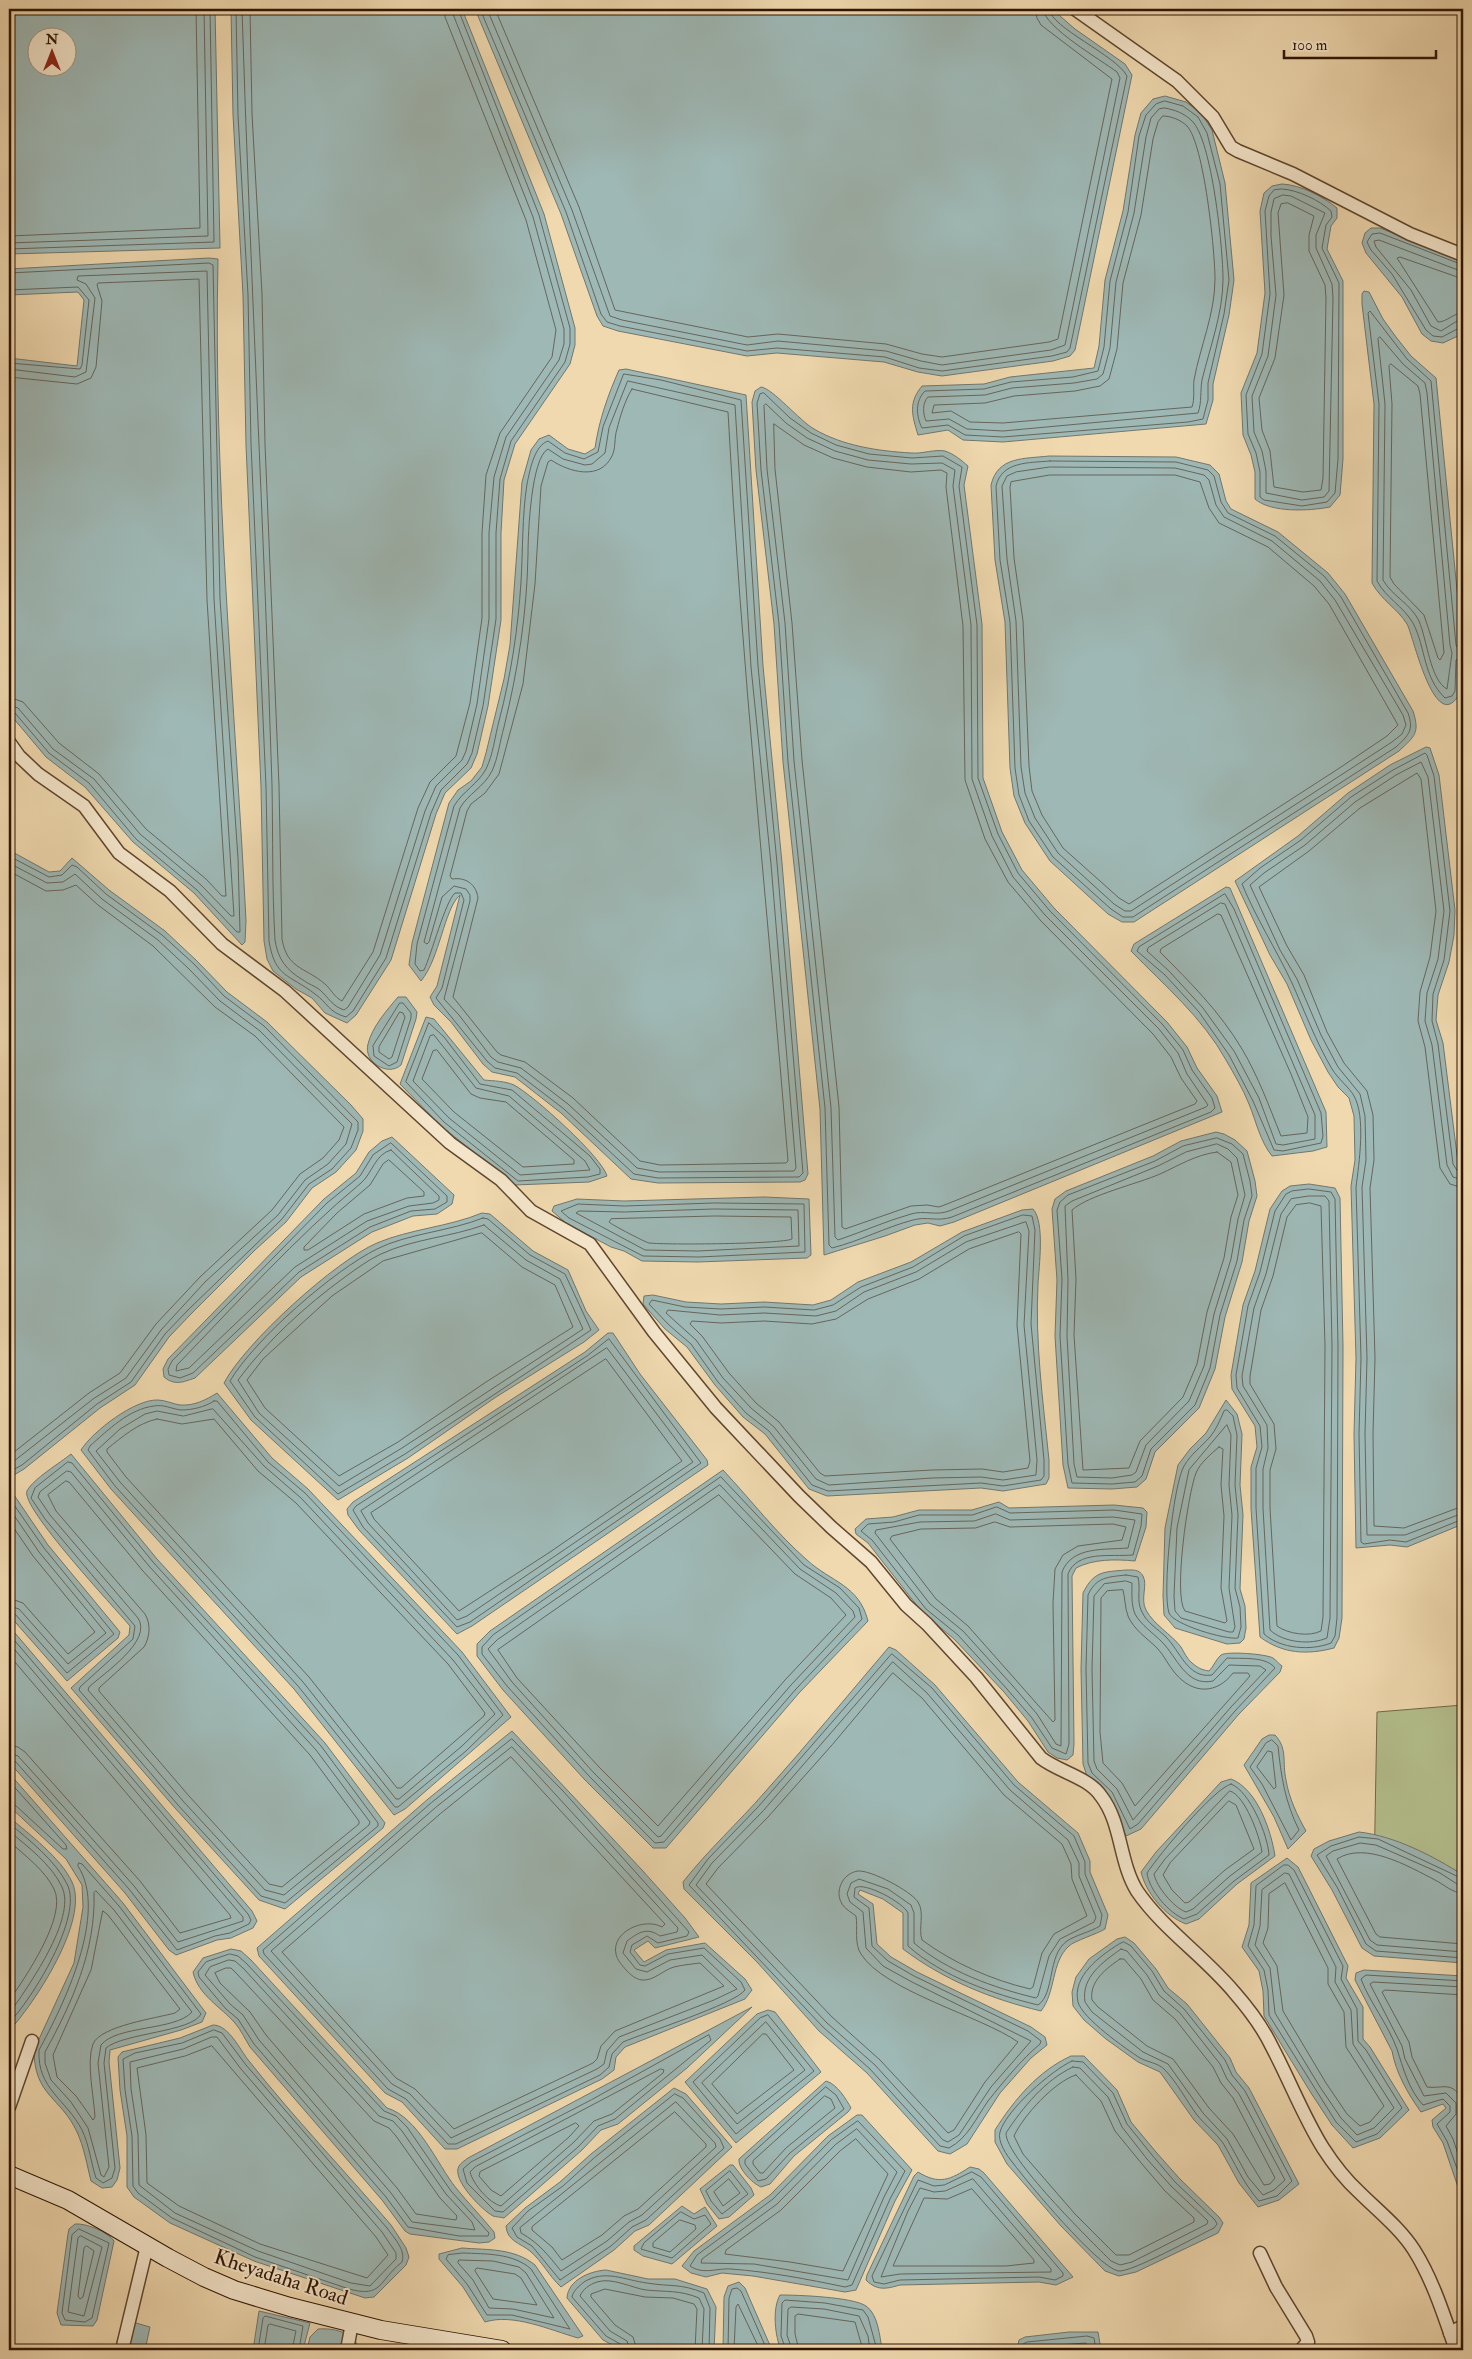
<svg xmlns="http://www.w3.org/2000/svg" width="1472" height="2359" viewBox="0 0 1472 2359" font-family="'IM FELL Double Pica',serif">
<rect width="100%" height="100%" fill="#f0d9af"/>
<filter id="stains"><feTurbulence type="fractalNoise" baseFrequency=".004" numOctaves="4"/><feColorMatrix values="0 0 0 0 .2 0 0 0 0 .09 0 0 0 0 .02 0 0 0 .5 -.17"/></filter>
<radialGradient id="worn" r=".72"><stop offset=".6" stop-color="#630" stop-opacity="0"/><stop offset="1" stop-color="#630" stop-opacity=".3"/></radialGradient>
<!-- green -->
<polygon fill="#b5c08f" stroke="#726a49" points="1463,1705 1463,1945 1373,1933 1377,1712"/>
<!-- water -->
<g fill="#9eb8b5" stroke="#72776e" fill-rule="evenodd">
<path d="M9 9H215L220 248 9 254ZM38 38H68V68H38Z"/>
<polygon points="231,9 462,9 544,214 575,328 575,345 570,364 515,444 504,480 501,533 501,620 488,706 477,754 471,768 445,793 436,814 391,960 356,1015 347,1023 325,1013 312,998 296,989 273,971 267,959 264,941 261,787 246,445 243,295 233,115"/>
<polygon points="475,9 1052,9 1075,29 1125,64 1132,75 1075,350 1070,356 1053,361 942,376 918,372 884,362 777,353 747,356 618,331 603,326 597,316 561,214"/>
<path d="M1165 96 1186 102 1201 113 1212 130 1225 183 1234 280 1229 315 1213 384V400L1206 424 1003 442 963 440 948 430 918 435C912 415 908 403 922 386L984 384 1010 377 1094 368 1099 346 1105 280 1123 211 1135 135 1141 113 1153 99Z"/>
<path d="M1282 184C1301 185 1322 196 1337 208V218L1331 226 1327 249 1343 281V459L1340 495 1330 507C1309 511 1271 513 1255 499V472L1251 455 1243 435 1241 393 1257 353 1265 293 1260 211 1264 193 1272 186Z"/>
<polygon points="1371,228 1380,228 1463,261 1463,329 1458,336 1443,343 1431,341 1422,334 1402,297 1366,253 1362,243 1365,233"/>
<path d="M209 258 218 259C213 480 235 701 246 921L245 942 242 945 194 893 133 842 85 787 46 757 9 713V358L77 366 84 300 78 292 9 295V269Z"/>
<path d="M1364 291 1369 292 1383 319 1396 337 1411 356 1436 378 1459 610 1460 693C1435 739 1413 634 1407 624 1397 608 1382 601 1372 583L1374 404 1362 304V294Z"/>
<path d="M626 369 746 395 763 666 782 863 808 1174 805 1180 800 1182 658 1183 631 1179 561 1113 515 1077 492 1072 483 1064 451 1022 434 1005 430 997 437 986 460 895C444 909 440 958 421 981L409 965 412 943 449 803 458 790 471 781 482 767 486 753 504 679 510 645 522 482 531 450 539 439 549 435 568 449 585 454 595 448C599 420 608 395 619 370Z"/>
<path d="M761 387C772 388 800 421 814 429 843 446 878 451 911 453 922 454 935 449 945 451 954 454 961 460 968 466L964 485 982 624 983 778 1002 832 1022 870 1054 908 1167 1022 1187 1047 1197 1068 1217 1096 1222 1112 954 1222 940 1226 928 1223 915 1225 885 1236 824 1255 820 1109 783 762 774 624 756 470 752 402 755 391Z"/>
<path d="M1049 456 1176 457 1210 465 1219 474 1226 501 1231 509 1278 532 1328 573 1345 594 1413 711C1420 733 1415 736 1399 751L1134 922H1122L1108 914 1050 861 1025 823 1014 796 1010 768 1005 622 995 560 991 485C998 456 1024 459 1049 456Z"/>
<polygon points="1426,747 1430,748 1439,775 1455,910 1454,935 1449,962 1438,995 1436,1020 1443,1043 1458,1163 1463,1173 1463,1524 1407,1547 1390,1545 1356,1548 1354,1434 1356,1358 1351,1186 1355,1160 1354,1116 1349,1098 1338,1087 1328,1072 1311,1040 1287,984 1270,955 1235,881 1298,836 1348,793 1390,765"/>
<polygon points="9,850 49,872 60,871 72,858 109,890 165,931 197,961 227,992 267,1022 351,1105 363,1119 363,1131 356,1150 336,1172 312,1188 286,1222 255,1250 191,1314 169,1337 135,1385 100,1408 24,1469 9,1478"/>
<path d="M1226 887 1230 888 1326 1112 1327 1147 1313 1151 1272 1156C1260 1141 1256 1121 1249 1104 1243 1089 1234 1074 1226 1060 1202 1017 1165 986 1131 951L1134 944Z"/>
<path d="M398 997H406L417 1012 416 1019 401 1065C388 1077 363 1062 368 1044 372 1027 387 1010 398 997Z"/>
<path d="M426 1017 434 1019 484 1080C494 1081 505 1081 514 1085 533 1095 602 1157 607 1176L589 1182 515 1185 441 1126 400 1084Z"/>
<polygon points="1216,1132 1224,1134 1235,1140 1247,1151 1255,1181 1257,1196 1249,1221 1242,1262 1225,1317 1215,1369 1199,1408 1155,1452 1146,1479 1137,1487 1112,1489 1068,1488 1063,1465 1055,1336 1057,1280 1052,1209 1055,1199 1066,1191 1153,1156 1181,1141"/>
<path d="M392 1137 454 1195 452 1204 437 1214 413 1216 372 1232 301 1277 195 1378C183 1382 175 1386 164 1377L163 1369 168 1359 324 1199 356 1173 369 1152 382 1141Z"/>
<path d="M1309 1184 1335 1188 1340 1198 1343 1346 1342 1618 1339 1638 1334 1648C1307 1655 1283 1654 1260 1637L1251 1509V1467L1257 1447 1255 1426 1232 1389 1231 1375 1243 1305 1255 1271 1270 1209 1282 1191 1290 1186Z"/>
<polygon points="764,1197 809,1199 811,1255 807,1258 698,1262 642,1261 624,1251 611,1247 566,1223 552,1211 554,1206 577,1199 624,1201"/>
<path d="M1033 1209C1045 1222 1039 1266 1038 1284 1035 1343 1043 1401 1049 1460V1478L1046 1484 1003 1491 981 1488 827 1496 809 1489 765 1434 743 1417 715 1385 687 1347 665 1329 643 1304 644 1296 653 1295 686 1302 721 1304 764 1302 813 1305 831 1300 858 1282 911 1262 962 1232 1022 1210Z"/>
<path d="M482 1213 490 1214 533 1251 568 1270 586 1311 599 1330 584 1342 496 1397 408 1458 338 1500 251 1420 224 1383C245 1343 335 1261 377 1243 410 1229 448 1227 482 1213Z"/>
<polygon points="608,1333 613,1333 640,1374 707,1460 708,1465 472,1626 457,1634 359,1530 348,1515 347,1509 353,1502 585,1352"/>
<path d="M217 1393 272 1458 308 1489 462 1652 511 1717 405 1809 394 1815 294 1689 111 1489 81 1450C93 1431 135 1399 158 1400 165 1400 173 1404 180 1405 194 1406 206 1400 217 1393Z"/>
<polygon points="1226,1400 1237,1414 1242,1434 1240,1485 1243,1515 1240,1589 1245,1606 1246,1628 1244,1639 1240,1643 1227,1644 1175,1628 1164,1615 1163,1596 1165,1528 1178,1465 1190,1449 1206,1433"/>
<path d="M71 1454 157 1559 325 1743 385 1823 383 1828 285 1909 259 1900 175 1808 71 1688 129 1635 130 1626C115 1608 20 1507 27 1491 33 1479 60 1463 71 1454Z"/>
<path d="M723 1470C751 1500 777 1534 807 1560 831 1582 859 1585 868 1621L799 1693 666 1848H653L585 1780 503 1690 477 1656V1644L490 1631Z"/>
<polygon points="14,1495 48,1545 120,1632 118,1638 67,1681 9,1615 9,1497"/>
<path d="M999 1502 1009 1508 1114 1505 1143 1508 1147 1512 1146 1527 1135 1561C1115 1559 1093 1559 1076 1568L1072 1576 1074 1744 1073 1755 1067 1760 1057 1758 1048 1752 1028 1721 1004 1692 954 1639 922 1612 868 1543 856 1534 855 1529 866 1519 893 1517 919 1510H972Z"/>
<path d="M1126 1570C1133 1570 1139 1569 1143 1576 1148 1585 1140 1599 1146 1610 1154 1625 1171 1634 1181 1647 1184 1652 1187 1659 1192 1663 1198 1668 1202 1670 1209 1671 1214 1666 1216 1659 1221 1655 1227 1651 1266 1654 1273 1658 1276 1660 1279 1664 1282 1666L1280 1672 1239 1714 1141 1829 1126 1836 1108 1795 1087 1776 1083 1764 1081 1669 1083 1593C1094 1571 1103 1572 1126 1570Z"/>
<polygon points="9,1626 252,1911 257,1921 253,1928 231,1938 217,1940 176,1955 169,1950 125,1893 9,1762"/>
<path d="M889 1647 896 1650 935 1685 1018 1782 1078 1833 1090 1861V1872L1108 1915 1105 1929C1097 1934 1074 1941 1069 1946 1051 1962 1056 1992 1041 2011 991 1999 944 1980 903 1949V1913L883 1899 860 1890 858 1894 873 1904 877 1944 891 1957 917 1972 1031 2027 1045 2037 1047 2045 1031 2058 1000 2093 967 2144 950 2154 938 2151 867 2073 819 2031 757 1962 684 1889 683 1882C708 1850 738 1823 765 1792 807 1745 848 1695 889 1647Z"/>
<polygon points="512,1731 642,1870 685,1918 699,1937 655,1948 648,1941 634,1950 644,1962 666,1950 705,1943 745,1979 752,1990 745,1999 625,2047 616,2057 614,2070 602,2079 457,2149 445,2149 402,2102 385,2093 259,1956 257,1948 428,1799"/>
<path d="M1269 1735H1275C1288 1749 1282 1762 1286 1780 1289 1798 1297 1815 1306 1831L1288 1849 1274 1817 1244 1765 1262 1739Z"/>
<path d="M9 1773 123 1903 206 2013 202 2022 181 2030 110 2050 109 2062 120 2168 117 2180 112 2187 102 2188 91 2181C87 2165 84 2147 77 2132 61 2097 34 2096 34 2050L74 1963 83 1907 82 1885 66 1859 9 1806Z"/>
<path d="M1231 1779C1257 1789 1271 1830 1275 1856L1237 1884 1199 1919 1186 1924C1165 1916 1146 1893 1141 1872L1156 1852 1221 1782Z"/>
<path d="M9 1817C29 1834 61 1858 72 1882 90 1920 34 2004 9 2031Z"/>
<path d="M1359 1832C1395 1836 1433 1856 1463 1875V1963L1374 1956 1362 1948 1332 1890 1311 1856 1314 1849 1329 1841Z"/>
<polygon points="1287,1858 1298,1867 1348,1966 1346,1978 1363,2007 1363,2039 1370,2047 1409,2110 1380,2138 1353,2148 1332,2125 1311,2093 1264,2016 1263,1991 1259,1971 1242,1947 1249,1925 1251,1883"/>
<polygon points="1125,1937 1134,1943 1156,1969 1168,1988 1187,2004 1230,2058 1236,2072 1249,2088 1299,2184 1279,2200 1258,2207 1239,2183 1218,2145 1194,2120 1160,2072 1138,2062 1106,2039 1084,2020 1073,2006 1072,1992 1076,1977 1089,1959 1117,1939"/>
<path d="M231 1949 241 1951 251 1960 387 2108C418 2117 437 2164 456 2188 468 2203 482 2217 494 2232L495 2238 489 2242 479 2243 410 2234 405 2231 382 2200 250 2047C245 2039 241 2030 235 2023 221 2007 198 1995 193 1972L203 1958Z"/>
<path d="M1364 1970 1463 1976V2190H1459L1443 2143 1433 2127 1432 2120 1446 2108 1443 2104 1421 2112C1408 2094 1396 2073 1392 2051L1355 1980 1356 1973Z"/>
<path d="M752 2007 687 2068 618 2124 601 2130 582 2150 504 2218C501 2217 496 2217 493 2216 482 2210 451 2179 459 2166 461 2163 465 2160 468 2158Z"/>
<polygon points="768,2010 775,2012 821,2072 736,2143 685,2082 757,2014"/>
<path d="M213 2025C229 2025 240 2050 249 2061 294 2118 344 2170 391 2225L406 2248 409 2257 406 2265 374 2297 365 2298 254 2261 170 2223 134 2197 127 2187V2136L120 2090 118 2057 122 2052 180 2038Z"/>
<path d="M1071 2056H1084L1117 2090 1131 2122 1156 2152 1179 2178 1219 2217 1223 2223 1218 2233 1136 2272 1119 2276 1105 2271 1061 2226 1007 2164 995 2142V2130C1014 2100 1038 2071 1071 2056Z"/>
<path d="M826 2081C837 2084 846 2099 851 2108L848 2112 794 2156 770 2184 761 2187C752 2183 738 2169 739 2159Z"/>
<path d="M674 2088 686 2094 732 2147 649 2225 635 2231 614 2250 561 2287C549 2276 542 2261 530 2251 520 2243 507 2241 506 2226L525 2208 560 2182 591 2154Z"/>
<polygon points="857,2115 862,2115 912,2170 895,2201 856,2290 845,2292 753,2276 722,2273 706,2277 691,2273 682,2266 694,2251 770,2195 828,2136"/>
<polygon points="730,2165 733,2165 751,2188 754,2195 729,2217 719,2219 707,2204 700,2189"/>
<path d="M970 2167 979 2169 984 2173 1073 2277 1056 2285 1039 2282 900 2285C886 2289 877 2291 866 2280L867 2275 914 2176 918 2172C939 2185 950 2180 970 2167Z"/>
<polygon points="682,2206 694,2214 705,2207 717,2226 672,2264 643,2256 634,2250 634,2246"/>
<path d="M75 2224C86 2223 108 2232 114 2241L97 2320 93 2326 61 2325 57 2313 68 2234 69 2229Z"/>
<path d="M462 2248C488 2250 514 2248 535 2265L583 2336 578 2338C550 2330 513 2313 485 2322L463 2287 439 2259V2254Z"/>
<path d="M606 2270 648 2279H675L707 2289 716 2307 714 2350H622L603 2340 567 2298C568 2280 590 2271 606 2270Z"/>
<polygon points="739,2282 745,2288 772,2350 723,2350 724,2297 728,2286"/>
<path d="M780 2295C798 2295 853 2297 866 2306 878 2314 880 2337 882 2350H781C775 2336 772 2309 780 2295Z"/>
<polygon points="259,2311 310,2323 303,2350 253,2350"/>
<polygon points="129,2321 150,2327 145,2350 118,2350"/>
<path d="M318 2329C332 2328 349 2331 357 2344L356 2350H307L310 2337Z"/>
<polygon points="1069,2332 1098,2332 1101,2350 1017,2350 1019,2340 1025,2337"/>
</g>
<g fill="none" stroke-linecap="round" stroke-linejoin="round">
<!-- shore -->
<g stroke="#66665c" stroke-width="1">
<path d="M236 9 238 115 248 295 251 444 266 787 269 941C275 978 289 974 315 994 328 1003 328 1012 346 1017L353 1011 386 958 431 813 441 790 467 764 472 753 483 706 496 619V533L500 479 511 441 565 362 570 344V328L539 215 458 9"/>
<path d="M242 9C250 268 264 527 272 785 273 837 272 889 275 940 278 959 286 970 303 980 308 984 315 986 320 990 329 998 332 1006 344 1010L348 1007 380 955 425 811 436 786 462 760 466 751 477 704 489 619V533L494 477 506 437 559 360 564 344V329L533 217 451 9"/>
<path d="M250 9 252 114 262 294 265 444 279 786 282 939C287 969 305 967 325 984 331 989 334 997 342 1001L373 952 418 808 430 782 456 756 470 703 482 618V533L486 475 500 433 552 357 556 330 526 220 445 17 444 9"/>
<path d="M480 9 566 212 601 314 607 322 620 326 747 351 777 348 885 357 919 368 942 371 1052 356 1067 352 1070 348 1127 76C1116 55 1051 28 1049 9"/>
<path d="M487 9 572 210 610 316 622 320 747 345 778 341 886 351 921 361 942 365 1051 350 1065 345 1120 78 1117 72C1101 60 1044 27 1043 9"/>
<polyline points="495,9 579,207 615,310 748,337 778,334 886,344 922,354 942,357 1049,342 1058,339 1112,79 1041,25 1037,18 1035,9"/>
<path d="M1165 101 1183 106 1198 117 1207 133 1220 184 1229 280 1224 314 1208 383V400L1203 419 1188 422 1003 437 965 435 948 425 922 428C916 416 915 401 925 391L984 389 1011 382 1073 377 1098 371 1104 347 1110 281 1128 212 1139 136 1146 115 1156 104Z"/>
<path d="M1165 108C1175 110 1184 113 1192 121 1212 140 1223 249 1223 279 1223 313 1210 347 1202 380 1200 391 1202 402 1198 413L1003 431 967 429 949 419 926 421C923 414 922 403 928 397L985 395 1012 388 1074 383 1097 379 1103 374 1110 348 1116 282 1134 213 1146 137 1151 118 1159 109Z"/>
<path d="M1163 116C1171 116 1181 120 1187 126 1204 144 1215 251 1215 279 1215 314 1200 347 1194 380 1193 389 1195 398 1192 407L1003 423 970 422 951 411 932 413 934 405 985 403 1014 396 1075 391 1100 386 1109 379 1117 349 1123 283 1141 215 1153 139 1158 122Z"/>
<path d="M1282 189C1298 190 1319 200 1331 211L1332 217 1326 225 1322 248 1339 283 1338 459 1335 493 1327 502 1302 506 1264 500 1260 497V472L1256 453 1248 434 1246 395 1262 354 1270 294 1265 211 1269 196 1274 190Z"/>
<polygon points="1283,195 1291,196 1325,213 1316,235 1316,248 1332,284 1333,298 1329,491 1324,497 1302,500 1266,493 1266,471 1262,451 1254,432 1252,396 1268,356 1276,295 1271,236 1271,212 1274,199"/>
<polygon points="1288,203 1314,216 1309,235 1309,251 1325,285 1326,298 1323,478 1321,490 1303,492 1274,487 1270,451 1262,430 1259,398 1275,358 1284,295 1278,213 1281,204"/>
<polyline points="9,236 200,228 196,9"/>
<polyline points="9,243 208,236 204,9"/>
<polyline points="9,249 214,242 210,9"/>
<polyline points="1463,265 1380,233 1372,234 1367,242 1371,250 1392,274 1426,330 1433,336 1442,337 1463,326"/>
<polyline points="1463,272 1379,240 1374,241 1376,247 1411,290 1431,326 1441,331 1457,321 1463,320"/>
<polyline points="9,273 209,263 213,265 220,599 238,858 240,932 237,932 197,890 136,839 89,783 49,753 15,713 9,711"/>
<path d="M1463 279 1400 257 1397 258 1438 322C1447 322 1453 313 1463 313"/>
<polyline points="9,290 78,287 89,300 82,365 80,369 9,363"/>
<path d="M1380 337 1403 364 1425 383 1427 393 1450 645 1452 653 1447 689C1430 680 1427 639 1419 621 1411 604 1392 596 1383 580L1385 404 1378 339Z"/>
<polygon points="1391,364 1418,386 1420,394 1444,653 1440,660 1438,658 1424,615 1394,584 1390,577 1392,404 1389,366"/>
<polyline points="9,369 75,377 86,372 95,298 86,284 77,280 78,276 207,271 214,599 234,916 231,916 201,885 140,834 94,779 53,749 18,708 9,705"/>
<path d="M624 374 661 380 741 400 758 666 777 863 803 1173 799 1177 658 1178 634 1174 564 1109 517 1073 495 1068 487 1061 436 998 442 988 464 900 461 893H455C445 902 432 953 424 970L420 971 415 964 417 944 454 806C463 791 478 784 486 769 493 755 495 736 499 721 511 675 518 629 521 582 523 549 522 516 527 484 530 470 534 446 548 441L565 453 584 459 598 452 603 427Z"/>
<polyline points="9,377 77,384 91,378 96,367 102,301 97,285 98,283 199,279 207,600 226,896 222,896 206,879 146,829 99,774 59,743 23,702 9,697"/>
<path d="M628 381 735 405 751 667 771 864 796 1168 794 1171 659 1172 637 1168 568 1104 521 1068 498 1062 491 1057 459 1015 444 999 470 901V895L466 889 454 886 442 897 429 942 427 944 424 942 460 808C468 794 484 787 492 771 498 758 500 741 504 727 518 670 527 613 528 554 528 534 531 458 548 449L563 459 585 465 592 464 605 453 609 428Z"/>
<path d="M632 389 728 412C741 662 768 911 788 1161L786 1163 660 1165 640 1161 573 1098 525 1062 501 1055 497 1052 453 997 478 898C476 884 466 877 452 879L450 876 467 811 471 804 485 793 499 774 523 684 535 584 541 486 548 462 551 460C569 472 600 481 612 456 616 448 614 438 617 429 620 417 625 400 632 389Z"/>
<path d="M764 393 790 418 811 433 836 445 869 454 912 458 943 456 962 467 959 486 977 625 978 778 998 834 1018 873 1050 911 1163 1025 1183 1050 1192 1070 1212 1098 1215 1108 1211 1112 952 1217C937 1222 927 1216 913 1220 886 1227 860 1241 832 1248L829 1245 825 1108 788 762 779 624 761 470 757 403 760 394Z"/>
<path d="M766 404 786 423 807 438 835 451 868 460 911 464 942 463 955 470 953 486 971 625 972 779 992 836 1013 877 1045 915 1159 1029 1178 1053 1187 1074 1208 1105 1206 1107 949 1211C936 1216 924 1210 911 1214 886 1221 862 1232 838 1240L835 1237 831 1108 794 761 785 623 767 469 764 406Z"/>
<polygon points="774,424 804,445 833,458 867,467 911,472 941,470 947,473 946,487 963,626 965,780 985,839 1008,882 1041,921 1153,1034 1171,1057 1181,1078 1197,1101 1195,1104 947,1204 939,1207 927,1205 911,1206 845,1229 842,1227 839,1107 802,760 792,623 775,469"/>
<path d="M1050 461 1176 462 1208 470 1214 476 1221 502 1228 513 1275 536 1324 576 1341 597 1408 713C1414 730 1409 735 1396 747L1133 917H1123L1111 909 1053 857 1029 821 1019 795 1015 768 1010 622 1000 560 996 486C1002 461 1029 463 1050 461Z"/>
<polygon points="1050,467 1175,468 1204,475 1209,480 1216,505 1224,517 1272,541 1320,581 1335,600 1403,715 1406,725 1402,734 1392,742 1131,911 1125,911 1114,904 1058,853 1035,818 1025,793 1021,767 1016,621 1007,559 1002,486 1007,476 1016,472"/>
<polygon points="1050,475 1175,475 1200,482 1209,508 1219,523 1268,547 1281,558 1314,586 1329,604 1398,725 1387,736 1338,769 1129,904 1119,898 1063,848 1042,815 1032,791 1029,766 1023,621 1014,558 1010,487 1011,482"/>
<path d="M1463 650 1458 649 1456 645 1431 381 1407 359 1370 311 1368 313 1379 404 1377 581C1386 598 1403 606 1413 623 1426 648 1423 677 1445 698L1452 696 1455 691 1456 660 1463 656"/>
<polyline points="9,856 49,877 62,875 72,865 77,867 106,894 162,935 194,964 224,996 264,1026 358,1122 358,1130 351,1148 332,1169 309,1184 282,1219 188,1310 165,1334 131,1382 97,1404 22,1465 9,1472"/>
<polyline points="9,863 47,883 63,882 75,874 102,899 158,940 189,969 220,1001 260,1031 352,1124 346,1144 328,1164 305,1180 278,1215 205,1282 161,1330 126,1378 93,1399 9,1465"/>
<polyline points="9,871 46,891 63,890 76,885 98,905 153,946 215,1007 255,1036 344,1127 339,1140 323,1158 300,1174 272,1210 200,1277 156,1324 120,1373 89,1393 9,1456"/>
<polygon points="1225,894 1234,909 1321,1113 1323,1136 1321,1143 1283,1151 1274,1150 1253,1101 1229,1055 1199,1012 1165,975 1137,951 1139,947"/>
<polygon points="1221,903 1225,904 1315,1115 1315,1139 1283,1145 1276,1144 1259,1098 1234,1051 1203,1008 1169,971 1147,951 1148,948"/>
<path d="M1218 914 1221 915 1291 1074 1308 1117 1307 1133 1281 1136C1269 1106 1258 1076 1242 1049 1220 1012 1190 982 1160 952L1161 949Z"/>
<polygon points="400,1003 403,1003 411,1013 411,1018 397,1062 389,1066 374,1056 373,1046"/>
<polygon points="400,1012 403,1013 405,1017 392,1057 389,1059 379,1052 379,1047"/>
<polygon points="429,1023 444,1037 480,1084 512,1090 590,1156 600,1169 600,1174 588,1177 518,1181 444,1122 406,1082"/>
<polygon points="434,1035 476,1088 509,1096 585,1161 590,1170 520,1175 449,1118 413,1081 430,1036"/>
<polygon points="437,1050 471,1094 480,1098 506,1102 574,1160 574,1164 523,1167 454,1112 422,1079 433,1051"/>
<polygon points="1217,1138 1232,1144 1243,1154 1250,1181 1252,1196 1244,1220 1237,1261 1220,1315 1210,1368 1195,1405 1151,1449 1142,1476 1135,1482 1112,1484 1072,1483 1068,1464 1060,1336 1062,1279 1057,1210 1060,1202 1068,1195 1155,1161 1183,1146"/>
<polygon points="391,1143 447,1196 447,1202 435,1209 411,1211 370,1227 299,1272 193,1373 180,1378 169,1375 168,1369 172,1361 327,1203 360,1176 373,1155"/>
<polygon points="1217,1144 1228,1149 1237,1158 1245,1195 1238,1219 1231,1259 1214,1314 1204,1366 1189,1401 1146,1445 1136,1472 1132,1475 1112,1478 1077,1477 1074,1464 1067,1336 1068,1280 1065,1206 1072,1201 1158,1166 1186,1152"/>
<path d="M391 1150 439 1196V1200L433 1203 409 1206 367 1221 295 1267 189 1368 176 1371 177 1365C237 1303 295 1238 361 1183 372 1174 375 1154 391 1150Z"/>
<path d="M1217 1152 1231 1162 1238 1195 1231 1217 1224 1258 1207 1312 1197 1364 1183 1397 1140 1441 1129 1468 1083 1470 1074 1335 1076 1279 1072 1210C1089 1195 1137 1184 1160 1174 1180 1165 1195 1155 1217 1152Z"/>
<polygon points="389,1160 424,1192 424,1196 407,1198 364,1214 308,1250 304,1250 304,1247 337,1213 370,1185 383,1164"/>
<path d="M1463 1174 1458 1172 1453 1164 1438 1044 1432 1021 1433 994 1444 960 1450 911 1434 776 1427 755 1425 753 1393 770 1351 797 1301 840 1260 868 1242 884C1256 918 1276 949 1292 983 1305 1012 1316 1042 1332 1069 1338 1079 1349 1087 1354 1096 1366 1117 1359 1163 1356 1187L1361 1358 1359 1434 1361 1542 1364 1544 1390 1540 1406 1542 1463 1519"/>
<polyline points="1463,1180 1453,1177 1447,1165 1432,1045 1425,1021 1427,993 1438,959 1444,911 1428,777 1421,762 1396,775 1355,802 1305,845 1264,873 1250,885 1280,950 1297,979 1321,1035 1338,1067 1360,1094 1365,1116 1366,1160 1362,1187 1367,1358 1365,1434 1367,1535 1405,1535 1463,1513"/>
<polyline points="1463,1188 1450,1184 1440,1168 1425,1047 1418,1021 1420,992 1430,957 1436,911 1421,779 1417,773 1360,808 1309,851 1259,887 1287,946 1304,975 1327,1032 1344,1063 1367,1091 1373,1115 1374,1160 1370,1188 1375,1358 1373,1434 1374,1526 1404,1528 1463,1506"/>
<path d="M1309 1189 1331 1192 1335 1199 1338 1346 1337 1618 1335 1636 1331 1643C1311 1651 1281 1649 1264 1634L1256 1508V1468L1262 1447 1260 1426 1237 1388 1236 1375 1248 1306 1260 1272 1275 1211 1286 1194 1292 1191Z"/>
<path d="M1309 1196H1325L1329 1201 1332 1346 1330 1618 1327 1638C1311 1645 1284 1643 1270 1630L1263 1508V1469L1268 1448 1267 1425 1243 1386 1242 1376 1254 1308 1266 1274 1281 1214 1291 1199Z"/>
<polygon points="714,1203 804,1204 805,1252 699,1257 643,1256 569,1218 561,1211 578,1204 624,1206"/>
<path d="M1310 1203 1321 1206 1325 1346 1323 1617 1321 1631C1309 1637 1288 1634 1277 1626L1270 1508V1470L1276 1449 1274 1424 1250 1384V1376L1261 1310 1273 1276 1287 1217 1296 1205Z"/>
<polygon points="714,1209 798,1210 799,1246 698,1251 645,1250 576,1213 579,1211 624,1212"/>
<polygon points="1023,1215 1032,1216 1035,1230 1031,1324 1044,1460 1044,1476 1041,1480 1003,1486 981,1483 828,1491 812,1485 769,1431 746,1413 718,1382 691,1344 669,1325 649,1304 652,1300 685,1307 721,1309 764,1307 814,1310 833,1305 861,1287 913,1267 964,1236"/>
<path d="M715 1216 791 1217 792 1239C782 1244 667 1245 649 1243 645 1242 612 1225 609 1222L611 1219Z"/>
<path d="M483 1218 488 1219 530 1255 565 1274 591 1330 405 1454 338 1494 255 1417 230 1381C254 1340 334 1270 377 1249 406 1234 451 1231 483 1218Z"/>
<polygon points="1026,1222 1029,1231 1024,1325 1037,1460 1036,1475 1003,1480 981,1477 932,1478 829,1485 816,1479 774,1427 751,1408 723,1378 696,1340 666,1313 668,1310 720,1315 764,1313 816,1316 836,1311 864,1292 916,1272 966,1242"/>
<path d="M484 1225 526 1260 560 1279 583 1329 402 1448 339 1486 259 1413 238 1380C267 1341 305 1306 345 1277 356 1269 368 1260 381 1254 413 1239 451 1237 484 1225Z"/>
<polygon points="1019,1232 1021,1234 1017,1325 1030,1461 1028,1468 1003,1472 982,1469 932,1470 825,1476 820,1473 779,1422 756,1403 729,1373 702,1336 690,1324 692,1321 721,1323 764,1321 812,1324 836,1319 868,1299 919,1279 969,1249"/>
<polygon points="482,1233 522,1267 555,1285 573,1327 486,1382 398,1442 339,1476 265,1408 247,1380 263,1359 310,1316 332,1296 383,1261"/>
<polygon points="609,1339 701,1463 470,1622 457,1627 363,1527 353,1510 356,1506 587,1356"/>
<polygon points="607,1348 693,1462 467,1616 457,1620 368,1523 361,1511"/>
<polygon points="606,1359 682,1461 550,1552 459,1611 374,1519 371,1513"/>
<path d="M214 1401H217L268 1462 305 1493 458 1655 503 1715 466 1751 398 1807H395L298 1686 115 1486 88 1450 90 1446C108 1430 129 1409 154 1406 163 1404 172 1409 181 1410 192 1410 205 1407 214 1401Z"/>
<polygon points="213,1409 264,1466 301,1498 453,1660 495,1714 462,1746 399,1799 396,1799 303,1682 120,1482 96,1451 120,1429 145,1414 157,1411 183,1416"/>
<path d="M1227 1410 1233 1416 1237 1435 1235 1485 1238 1515 1235 1588 1240 1607 1241 1627 1238 1638C1226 1640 1174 1625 1169 1613 1162 1592 1173 1485 1184 1466 1191 1454 1201 1447 1210 1437 1216 1430 1220 1420 1224 1411Z"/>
<path d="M157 1419 182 1424 214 1419 258 1471 296 1503 448 1664 485 1713 484 1716 401 1788H397L309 1677 126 1477 107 1452V1449C122 1437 138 1423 157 1419Z"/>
<polygon points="1227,1425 1231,1435 1229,1485 1232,1515 1229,1588 1235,1627 1233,1632 1229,1632 1181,1618 1175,1611 1174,1596 1177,1528 1189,1470"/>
<path d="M1219 1447 1223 1449 1221 1485 1224 1516 1221 1588 1227 1621 1225 1623 1185 1611C1173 1596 1188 1493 1196 1473 1200 1463 1211 1454 1219 1447Z"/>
<polygon points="68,1462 72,1463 153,1562 321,1746 378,1823 378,1826 285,1903 261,1896 178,1805 79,1690 80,1687 133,1639 135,1626 45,1519 31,1498 35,1488"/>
<path d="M67 1471 71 1472 149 1566 316 1750 370 1822 369 1825 284 1895 265 1890 183 1801 88 1690 89 1687C104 1673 153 1641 138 1618L50 1515 38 1497 40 1492Z"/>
<polygon points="721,1477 804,1565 840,1588 859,1608 862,1619 796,1689 664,1842 655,1843 589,1776 507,1686 482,1654 482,1647 493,1635"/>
<path d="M66 1481 69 1482 143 1571 310 1755 359 1821V1824L282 1887 269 1884 189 1796 99 1691V1688L144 1647C150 1637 151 1624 145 1614L56 1511 48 1495Z"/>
<polygon points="720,1485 800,1569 836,1593 853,1611 855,1617 791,1685 661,1836 658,1837 593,1772 512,1682 488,1649 497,1640"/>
<polygon points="719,1495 795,1574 831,1598 846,1615 785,1680 658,1826 599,1767 517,1678 498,1650"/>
<polyline points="9,1501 12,1502 44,1548 114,1634 67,1673 15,1614 9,1612"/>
<path d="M997 1507 1010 1513 1114 1510 1142 1514 1141 1526 1133 1555C1111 1557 1077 1550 1068 1574L1069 1744 1066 1754 1052 1748 1032 1718 1007 1689 958 1635 926 1609 872 1540 861 1531 868 1524 894 1522 919 1515H972Z"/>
<polyline points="9,1508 39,1552 106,1633 68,1664 19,1609 9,1606"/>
<path d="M996 1514 1010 1520 1113 1517 1135 1520 1128 1548C1104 1550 1072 1546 1062 1572L1061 1746 1056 1744 1037 1714 1012 1685 963 1631 930 1604 875 1533 876 1530 920 1522 974 1521Z"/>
<polyline points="9,1521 33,1556 95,1632 68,1654 23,1603 9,1598"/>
<polygon points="995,1522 1010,1527 1113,1524 1126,1527 1122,1540 1078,1546 1063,1555 1055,1569 1053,1603 1055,1720 1053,1722 968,1626 936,1599 890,1539 892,1536 921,1529 975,1528"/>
<path d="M1126 1575 1138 1577C1141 1589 1136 1601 1142 1612 1147 1623 1158 1629 1166 1637 1180 1651 1188 1679 1212 1675L1227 1658C1242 1659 1266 1656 1275 1668L1235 1711 1138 1824 1130 1829 1112 1792 1092 1773 1088 1763 1086 1669 1088 1595C1096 1577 1108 1577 1126 1575Z"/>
<path d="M1126 1581 1132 1583C1132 1593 1131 1604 1135 1614 1141 1625 1153 1633 1162 1642 1177 1657 1186 1687 1213 1681L1229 1665 1260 1666 1266 1670 1231 1707 1133 1820 1117 1789 1097 1769 1094 1761 1092 1669 1094 1596 1104 1584Z"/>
<path d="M1123 1590C1125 1598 1125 1608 1128 1616 1134 1630 1147 1638 1157 1648 1164 1655 1168 1665 1175 1673 1193 1695 1217 1694 1233 1673H1248L1250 1676 1135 1806 1122 1783 1103 1763 1100 1732 1101 1598 1107 1591Z"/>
<polyline points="9,1634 248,1914 251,1920 249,1924 230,1933 215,1936 177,1950 129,1889 15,1761 9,1759"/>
<polyline points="9,1643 243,1917 243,1921 178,1942 134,1886 38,1778 18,1756 9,1753"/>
<path d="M892 1654 932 1688 1014 1785 1074 1836 1085 1862V1874L1102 1915 1100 1926C1090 1932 1076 1935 1067 1941 1047 1955 1055 1994 1038 2005 993 1994 943 1977 908 1946V1913C904 1903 864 1881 855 1888L854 1897 869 1908 872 1946 888 1961 914 1976 1028 2031 1041 2041 1040 2044C1021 2060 1004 2081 988 2101 976 2118 968 2138 949 2148L940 2146 870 2069 823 2027 689 1885 708 1859 758 1807Z"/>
<polyline points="9,1655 230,1915 231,1918 180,1933 140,1881 25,1752 18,1747 9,1745"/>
<path d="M893 1662 927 1693 1010 1790 1068 1840 1079 1863V1876L1096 1917 1094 1922 1060 1939 1049 1956 1038 1996 1036 1998C994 1988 947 1971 914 1943V1913L911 1905 888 1889 859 1879 851 1883 847 1894 850 1902 863 1912 866 1948 883 1966 912 1982 1031 2041 991 2087 959 2135 948 2142 943 2140 875 2065 827 2023 696 1885 712 1863 763 1811Z"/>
<path d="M893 1673 922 1698 1004 1795 1062 1844 1071 1864 1072 1879 1087 1916 1054 1934 1042 1953 1033 1987 1030 1989C992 1980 953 1963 922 1940 918 1928 925 1913 918 1902 911 1891 871 1870 858 1871 843 1873 834 1891 842 1904 845 1909 851 1912 856 1916 858 1928 854 1944 861 1954 884 1991 981 2016 1018 2042L985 2082 954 2130 948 2133 880 2060 832 2017 706 1884 718 1868 768 1817 832 1745Z"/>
<path d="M512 1739 563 1791 689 1932 687 1936 658 1943 647 1936 632 1945 630 1952 640 1965 645 1966 668 1954 704 1948 741 1982 745 1990C735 2004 644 2033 623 2042L612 2054 609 2067 600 2075 456 2144H448L406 2099 388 2089 264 1954 263 1950 431 1803Z"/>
<path d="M1272 1740 1278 1746C1281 1776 1285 1802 1299 1830L1291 1840 1262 1784 1250 1767 1266 1743Z"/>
<path d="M512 1747 678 1928 677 1932 660 1936C647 1927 639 1932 627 1941L623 1953 636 1969 647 1972 670 1960 702 1955 737 1989 714 2000 619 2037 607 2051 604 2064 597 2069 451 2138 410 2094 392 2084 271 1951 435 1808Z"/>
<polygon points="1268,1751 1272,1752 1276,1787 1274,1789 1257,1767"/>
<path d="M511 1757 665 1924 662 1927C644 1917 611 1932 616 1954 617 1960 622 1965 626 1970 631 1975 635 1979 642 1980 654 1981 663 1970 674 1967 682 1965 692 1964 700 1963L724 1986 615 2031 601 2046 597 2059 593 2063 454 2129 415 2089 396 2078 282 1952 440 1814Z"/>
<polyline points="9,1781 66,1845 67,1849 63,1849 14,1804 9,1802"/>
<path d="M1231 1784C1250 1791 1268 1836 1269 1855L1234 1881 1197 1914 1184 1919C1169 1913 1149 1890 1147 1873 1159 1855 1213 1789 1231 1784Z"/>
<path d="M1230 1791C1245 1795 1260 1837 1262 1852L1230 1876 1193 1909 1186 1912C1174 1908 1156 1886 1154 1874L1165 1859Z"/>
<polygon points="1229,1801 1236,1805 1254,1849 1225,1870 1189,1902 1185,1903 1172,1890 1163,1875 1170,1863"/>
<path d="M9 1823C29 1840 55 1860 67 1884 84 1916 32 1999 9 2023"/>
<path d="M9 1831C27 1846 52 1865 62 1887 77 1919 27 1988 9 2014"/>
<path d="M9 1841C24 1855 45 1870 54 1889 68 1916 24 1979 9 2001"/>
<path d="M79 1863 82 1864 119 1906 201 2014C192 2032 123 2033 106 2048L104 2063 115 2168 112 2178 103 2183 96 2178C91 2163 89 2144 82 2130 66 2099 37 2089 39 2050 63 2006 109 1913 78 1866Z"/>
<polygon points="1284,1865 1288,1865 1294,1870 1343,1966 1341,1979 1357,2009 1358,2041 1366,2050 1402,2108 1377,2134 1356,2142 1336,2122 1269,2015 1268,1990 1264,1970 1248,1946 1254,1925 1256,1886"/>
<polygon points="1285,1873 1289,1874 1336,1967 1335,1982 1351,2010 1353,2044 1394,2108 1374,2128 1357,2135 1341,2118 1320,2087 1275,2013 1270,1968 1255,1945 1260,1926 1262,1890"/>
<polyline points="1463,1879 1378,1839 1359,1837 1331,1846 1317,1855 1337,1887 1366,1944 1376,1951 1463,1958"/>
<polygon points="1285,1883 1328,1968 1328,1984 1344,2012 1346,2047 1384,2106 1370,2122 1360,2126 1347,2114 1326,2083 1283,2011 1277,1966 1263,1943 1268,1928 1269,1894"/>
<polyline points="1463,1886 1457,1884 1440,1873 1376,1845 1360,1843 1333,1851 1326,1856 1370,1940 1377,1945 1463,1952"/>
<path d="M96 1891 114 1910 192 2012C175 2031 117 2025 101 2045L98 2063 109 2167 104 2177 101 2175 88 2128 71 2102 51 2080 45 2063V2052C72 2003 96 1950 94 1893Z"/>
<path d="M1463 1893C1452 1893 1445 1885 1435 1880 1408 1866 1365 1841 1337 1859L1376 1934 1380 1937 1463 1944"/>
<path d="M103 1911 108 1915 180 2009 175 2013C157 2018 100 2026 93 2044 86 2062 94 2097 95 2117L93 2120 76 2096 57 2077 53 2055 91 1970Z"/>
<path d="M1124 1942 1131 1946 1152 1971 1164 1991 1184 2009 1225 2060 1232 2075 1245 2091 1292 2181 1277 2196 1259 2201C1243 2183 1235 2163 1223 2143 1216 2133 1205 2125 1197 2115 1186 2100 1177 2082 1164 2069 1158 2063 1147 2062 1140 2058 1126 2049 1082 2018 1078 2002 1072 1976 1100 1956 1119 1944Z"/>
<path d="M1121 1949 1127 1951 1147 1975 1159 1995 1180 2013 1220 2064 1227 2079 1239 2094 1285 2180 1274 2190 1263 2195 1248 2177 1227 2139 1203 2113 1168 2064 1143 2052 1092 2012 1085 2002C1081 1977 1103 1962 1121 1949Z"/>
<polygon points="230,1954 238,1956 247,1964 384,2111 396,2116 407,2127 451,2191 489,2233 488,2236 459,2236 408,2227 386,2197 254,2044 238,2019 226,2009 199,1977 198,1972 206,1962"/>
<path d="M1120 1959H1124L1141 1979 1153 2000 1175 2019 1213 2067 1221 2083 1233 2098 1275 2178 1270 2184 1264 2185 1233 2134 1209 2108 1173 2059 1147 2046 1098 2007 1092 2000C1089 1981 1107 1968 1120 1959Z"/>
<polygon points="229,1960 235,1961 243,1968 379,2116 393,2121 402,2131 446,2194 472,2222 475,2230 412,2222 391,2193 259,2040 243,2015 230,2004 205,1975 210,1967"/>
<polygon points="226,1968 231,1968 237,1974 374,2121 389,2128 396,2136 440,2198 457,2216 456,2220 416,2214 397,2188 266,2035 250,2012 220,1983 215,1973"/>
<path d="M1463 1981 1366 1975 1361 1979C1370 2003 1388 2024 1397 2049 1403 2068 1409 2090 1423 2105L1443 2099 1450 2106V2112L1437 2124 1447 2141 1463 2185"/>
<polyline points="1463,1987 1373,1982 1370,1984 1402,2046 1405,2059 1424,2096 1446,2093 1456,2103 1456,2114 1446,2126 1453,2139 1463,2169"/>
<path d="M1463 1995 1385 1990 1382 1992 1409 2042 1412 2057 1427 2087C1444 2089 1452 2080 1463 2101"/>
<polygon points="768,2015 814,2071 736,2134 693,2082 760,2018"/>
<polygon points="766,2022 805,2070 737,2124 702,2083"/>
<path d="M214 2030 222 2033 246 2065 387 2228C394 2238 406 2250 402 2262 378 2281 383 2298 349 2289L255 2257 172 2218 138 2193 133 2186 132 2136 125 2090 123 2059 135 2053 182 2043Z"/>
<polygon points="763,2034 766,2034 794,2070 737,2114 712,2084"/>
<polygon points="709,2035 711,2040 615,2119 598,2126 578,2147 503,2212 495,2211 467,2183 463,2169 471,2162 591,2100"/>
<polygon points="212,2037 217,2037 241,2069 382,2232 396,2253 396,2259 370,2286 351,2283 258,2251 175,2213 139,2185 138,2135 131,2089 130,2062 183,2049"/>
<polygon points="212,2046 376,2237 388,2255 367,2278 260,2244 179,2206 147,2183 146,2135 137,2068 185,2056"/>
<path d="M1072 2061 1083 2062 1113 2093 1127 2124 1152 2155 1175 2182 1215 2220 1217 2224 1214 2228C1197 2236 1131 2273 1118 2271 1097 2266 1028 2183 1013 2163 1007 2156 997 2141 1000 2132 1006 2110 1052 2070 1072 2061Z"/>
<path d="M1073 2067 1080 2068 1108 2097 1122 2127 1147 2159 1171 2186 1208 2221 1207 2224 1132 2262 1120 2265 1111 2261C1091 2241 1005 2157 1006 2133 1023 2107 1045 2080 1073 2067Z"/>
<path d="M661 2069 664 2070 663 2073 612 2114 594 2121 574 2142 501 2206C489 2203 473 2184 470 2172L475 2167Z"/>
<path d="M1076 2075 1101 2101 1115 2131 1142 2164 1165 2191 1194 2218V2222L1129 2255H1116L1075 2214 1023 2154 1014 2136C1023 2116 1055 2081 1076 2075Z"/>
<polygon points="826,2087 836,2095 844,2109 790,2153 766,2179 758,2181 745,2164 745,2160"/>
<polygon points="675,2094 683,2098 720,2139 724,2148 646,2220 632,2227 611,2246 560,2280 532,2246 517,2237 512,2228 528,2211 563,2186 594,2158"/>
<polygon points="825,2096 831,2099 835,2108 786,2148 763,2173 760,2173 753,2164 753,2161"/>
<path d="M676 2102 715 2143 716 2147 642 2215 629 2222 607 2241 561 2271C548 2255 539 2243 521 2233L520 2228Z"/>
<polygon points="675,2112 706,2144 706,2147 638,2209 624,2216 602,2235 562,2260 552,2247 532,2230 532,2227"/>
<path d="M858 2121 905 2171 890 2199 852 2285 845 2287C807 2279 770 2272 731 2269 717 2268 703 2275 690 2266L697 2255 773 2199 831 2140Z"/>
<polygon points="576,2123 579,2126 569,2137 501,2196 491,2190 479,2176 480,2172"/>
<polygon points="857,2129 897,2172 884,2197 848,2280 754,2264 701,2263 702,2259 777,2204 835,2145"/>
<polygon points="856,2139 888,2174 843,2271 790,2262 725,2254 726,2250 781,2210 840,2151"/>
<polygon points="730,2171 748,2194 722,2214 711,2201 706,2191"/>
<polygon points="972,2172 981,2177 1063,2273 1063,2276 1055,2280 1039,2277 900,2280 884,2284 874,2282 872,2276 918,2180 934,2186 944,2185"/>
<polygon points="729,2179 740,2193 723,2206 714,2192"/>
<polygon points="973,2179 1051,2269 1051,2272 900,2274 881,2277 908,2211 920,2188 934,2192 945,2191"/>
<polygon points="972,2189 1034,2260 1034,2263 1006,2266 893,2266 924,2198 947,2199"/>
<polygon points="681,2212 694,2219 705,2215 711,2224 672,2258 641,2249 644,2243"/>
<polygon points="680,2220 695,2225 696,2229 670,2252 653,2247 653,2243"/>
<polygon points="79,2229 109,2243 92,2318 85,2322 65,2320 62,2313 72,2235"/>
<polygon points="81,2236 102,2247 84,2316 68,2312 78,2238"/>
<polygon points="87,2246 94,2251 83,2297 80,2299 78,2296 84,2248"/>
<path d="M463 2253C486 2254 513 2253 531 2269L570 2329 512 2315H487L467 2284 446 2259 448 2255Z"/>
<polygon points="459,2260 493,2261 519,2267 526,2273 554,2318 513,2309 489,2308 473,2280 458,2263"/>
<polygon points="477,2268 515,2274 521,2278 537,2305 493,2299 475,2271"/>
<polyline points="258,2350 263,2318 265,2316 303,2326 299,2350"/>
<polyline points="264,2350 268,2325 270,2324 296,2331 292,2350"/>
<path d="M623 2350 622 2345 606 2336 572 2297C573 2291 579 2286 584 2282 605 2269 624 2280 647 2283 670 2287 680 2283 704 2293L710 2308 709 2350"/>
<path d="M630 2350 627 2341 610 2331 580 2296C582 2290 590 2284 597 2282 612 2277 632 2288 646 2290 666 2292 680 2290 699 2298L704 2309 702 2350"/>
<polyline points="637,2350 633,2337 615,2325 591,2297 591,2294 605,2289 645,2297 673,2298 694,2304 697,2309 695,2350"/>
<polyline points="728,2350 729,2298 732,2289 737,2288 741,2291 767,2350"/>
<polyline points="734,2350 736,2307 738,2304 760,2350"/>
<polyline points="786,2350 781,2336 782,2303 785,2300 825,2303 863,2310 868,2317 877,2350"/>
<polyline points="792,2350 787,2335 788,2309 791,2307 824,2309 859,2316 868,2336 870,2350"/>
<polyline points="799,2350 795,2334 795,2316 798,2314 855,2322 863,2350"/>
<polyline points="1022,2350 1023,2344 1027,2342 1087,2336 1094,2338 1096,2350"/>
<polyline points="1028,2350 1031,2347 1086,2343 1089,2350"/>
</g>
<defs>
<g id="street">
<polyline points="1075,9 1177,81 1213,117 1231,147 1238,151 1293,174 1410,234 1463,255"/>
<path d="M9 742 19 756 38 774 84 806 119 853 170 891 222 944 285 991 450 1143 501 1180 531 1211 590 1244 654 1332 716 1408 799 1496 831 1527 871 1562 906 1605 927 1624 976 1677 1041 1758C1059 1772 1088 1777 1101 1796 1122 1823 1119 1862 1137 1891 1163 1929 1204 1956 1234 1992 1248 2008 1263 2028 1272 2047 1290 2081 1303 2116 1323 2148 1332 2162 1347 2181 1359 2192 1377 2210 1400 2228 1414 2250 1433 2280 1444 2316 1456 2350"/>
<polyline points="9,2107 32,2041"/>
<polyline points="1260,2253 1276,2287 1306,2336 1308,2342 1301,2350"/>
<polyline points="1450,2333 1463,2326"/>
<polyline points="122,2350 147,2246"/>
<polyline points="347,2350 352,2323"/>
</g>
<polyline id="secondary" points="9,2175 68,2200 168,2258 204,2277 234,2290 290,2307 381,2330 502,2350"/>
</defs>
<!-- street casing -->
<use href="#street" stroke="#5f462e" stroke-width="15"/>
<!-- secondary casing -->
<use href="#secondary" stroke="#2f1503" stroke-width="20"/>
<!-- street -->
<use href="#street" stroke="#f5e6cb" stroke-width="12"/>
<!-- secondary -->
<use href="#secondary" stroke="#f5e6cb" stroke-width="18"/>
</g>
<g text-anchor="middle" stroke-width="4" stroke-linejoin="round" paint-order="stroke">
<!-- street labels -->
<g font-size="21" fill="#2f1503" stroke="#f5e6cb">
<text transform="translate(281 2277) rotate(18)" y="7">Kheyadaha Road</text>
</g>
</g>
<!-- margin -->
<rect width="1472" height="2359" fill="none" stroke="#f0d9af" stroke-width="30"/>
<rect x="10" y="10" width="1452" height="2339" fill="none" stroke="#2f1503" stroke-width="2.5"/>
<rect x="15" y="15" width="1442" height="2329" fill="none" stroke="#2f1503"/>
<!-- north arrow -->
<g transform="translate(52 52)"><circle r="24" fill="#f5e6cb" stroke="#a6927b"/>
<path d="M0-4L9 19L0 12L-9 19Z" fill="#8f2418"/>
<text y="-8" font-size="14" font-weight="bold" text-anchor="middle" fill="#2f1503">N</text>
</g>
<!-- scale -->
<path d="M1284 50v8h152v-8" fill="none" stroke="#2f1503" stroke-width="2.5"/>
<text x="1292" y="50" font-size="15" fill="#2f1503" stroke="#f5e6cb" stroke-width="4" paint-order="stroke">100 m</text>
<rect width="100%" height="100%" filter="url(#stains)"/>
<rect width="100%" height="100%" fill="url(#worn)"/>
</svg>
